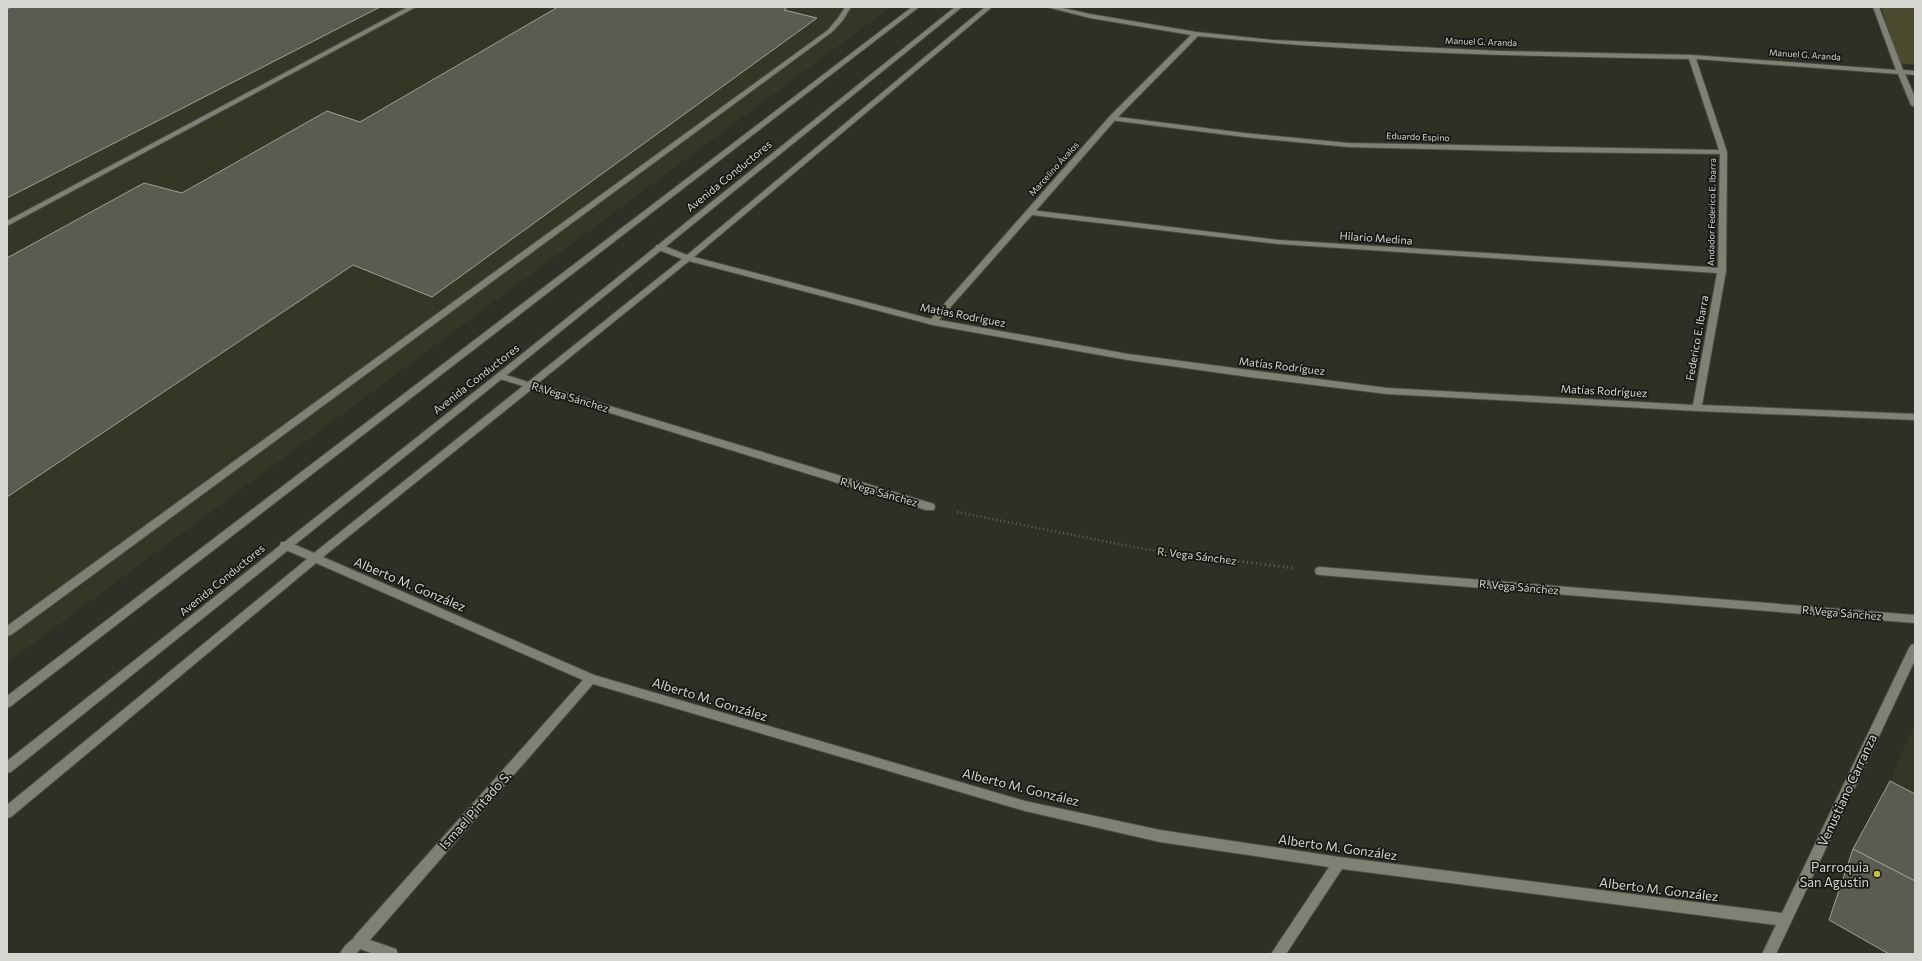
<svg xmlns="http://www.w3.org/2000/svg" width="1922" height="961" viewBox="0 0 1922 961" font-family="Commissioner,sans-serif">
<rect width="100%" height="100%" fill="#2f2f26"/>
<!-- built -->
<g fill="#363626">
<polygon points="7,7 891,7 7,663"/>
<polygon points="1915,723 1915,794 1890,781"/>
</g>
<!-- green -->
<polygon fill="#4b4b2f" points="1881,7 1915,7 1915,65 1899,63"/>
<!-- building -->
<g fill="#5b5b51" stroke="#a0a195">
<polygon points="11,7 380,7 7,198 7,9"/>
<polygon points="558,7 788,7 784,10 817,18 432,297 353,265 7,497 7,258 144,183 182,193 327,111 360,122"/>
<polygon points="1890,781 1915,794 1915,881 1853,849"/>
<polygon points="1853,849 1915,881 1915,954 1889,954 1829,920"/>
</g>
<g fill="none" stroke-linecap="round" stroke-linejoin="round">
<defs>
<g id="service">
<polygon points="408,7 416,7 7,226 7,221"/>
<polygon points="845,7 851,7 843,20 832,32 11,635 7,636 7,626 828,30 838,18"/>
</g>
<g id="pedestrian">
<polygon points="1110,116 1117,118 1033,214 1027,214 1027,210"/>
<polygon points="1720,150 1723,150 1727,152 1726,271 1722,274 1718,271"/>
<path d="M359 936 364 937 366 942 356 954H340C343 946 351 939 359 936Z"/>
</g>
<g id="minor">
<path d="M985 7H992L694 257 931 319 1027 210H1030L1279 240 1722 268 1726 271 1702 405 1915 414V420L1697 411 1387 394 1249 377 1128 360 933 325 689 261 537 384 934 504 935 507 934 510H926L532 389 323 557 594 675 1025 801 1160 830 1339 857 1782 913 1909 648 1911 645 1915 644V660L1776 954H1762L1776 925 1342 869 1286 954H1271L1329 867 1160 842 1025 811 593 684 370 940 396 949 398 954H374L354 947 352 942 354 937 583 680 316 563 11 817 7 818V805L307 559 281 548 280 545 281 542H289L314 553 523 386 497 378 495 376 497 374 500 373 528 382 682 259 656 249V245H662L687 255ZM1032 215 1279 244 1717 273 1693 405 1387 388 1128 354 939 320Z"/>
<path d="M1047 7H1058L1090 14 1196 32 1273 40 1499 51 1692 55 1896 70 1873 7H1879L1903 70 1915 71V75L1905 74 1915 97V107L1911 105 1898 74 1696 59 1727 152 1726 154 1550 152 1348 147 1244 137 1110 120V116L1191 35 1090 18ZM1198 36C1361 53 1525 56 1689 59L1719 150 1348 143 1244 133 1118 117Z"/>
<polygon points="1320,567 1915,615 1915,623 1320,575 1316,574 1315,571 1316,568"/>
</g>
<g id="secondary">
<polygon points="912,7 919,7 11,706 7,708 7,696"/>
<polygon points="955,7 962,7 503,378 11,772 7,773 7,761 497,374"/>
</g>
</defs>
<!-- service casing -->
<use href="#service" stroke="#4c4c45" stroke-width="2"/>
<!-- pedestrian casing -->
<use href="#pedestrian" stroke="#4c4c45" stroke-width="2"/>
<!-- minor casing -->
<use href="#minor" stroke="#4c4c45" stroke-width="2"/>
<!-- secondary casing -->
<use href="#secondary" stroke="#4c4c45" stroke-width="2"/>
<!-- path-far1 -->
<polyline stroke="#64645c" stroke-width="2.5" stroke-dasharray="1 3" stroke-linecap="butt" points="957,512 1144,549 1197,556"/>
<!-- path -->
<polyline stroke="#64645c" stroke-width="3" stroke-dasharray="1 3.5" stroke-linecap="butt" points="1189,555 1293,568"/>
<!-- service -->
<use href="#service" fill="#808175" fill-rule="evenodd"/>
<!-- pedestrian -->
<use href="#pedestrian" fill="#808175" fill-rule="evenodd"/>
<!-- minor -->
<use href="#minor" fill="#808175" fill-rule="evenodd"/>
<!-- secondary -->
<use href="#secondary" fill="#808175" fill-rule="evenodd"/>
</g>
<!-- markers -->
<circle fill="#c1be40" stroke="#171713" stroke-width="1.5" cx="1877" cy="874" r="4"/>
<g text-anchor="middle" stroke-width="3.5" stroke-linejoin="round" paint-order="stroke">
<!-- far-street labels -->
<g font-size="9" fill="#d6d6d0" stroke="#171713">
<text transform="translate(1481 42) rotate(2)" y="3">Manuel G. Aranda</text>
<text transform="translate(1805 55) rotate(4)" y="3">Manuel G. Aranda</text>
<text transform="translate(1418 137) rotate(2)" y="3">Eduardo Espino</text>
<text transform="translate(1054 169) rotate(-48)" y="3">Marcelino Ávalos</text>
<text transform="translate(1712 212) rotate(-89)" y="3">Andador Federico E. Ibarra</text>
</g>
<!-- street labels -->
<g font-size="11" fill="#d6d6d0" stroke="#171713">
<text transform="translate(729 176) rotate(-39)" y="4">Avenida Conductores</text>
<text transform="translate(1376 238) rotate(4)" y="4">Hilario Medina</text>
<text transform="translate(963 315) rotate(11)" y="4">Matías Rodríguez</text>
<text transform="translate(1697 338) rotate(-80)" y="4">Federico E. Ibarra</text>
<text transform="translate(1282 366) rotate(7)" y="4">Matías Rodríguez</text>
<text transform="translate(476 379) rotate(-38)" y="4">Avenida Conductores</text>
<text transform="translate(1604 391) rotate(3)" y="4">Matías Rodríguez</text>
<text transform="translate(570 397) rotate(17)" y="4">R. Vega Sánchez</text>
<text transform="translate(879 492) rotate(16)" y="4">R. Vega Sánchez</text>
<text transform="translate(1197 556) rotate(7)" y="4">R. Vega Sánchez</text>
<text transform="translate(222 580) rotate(-39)" y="4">Avenida Conductores</text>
<text transform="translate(1519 587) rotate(5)" y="4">R. Vega Sánchez</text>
<text transform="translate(1842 613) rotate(5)" y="4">R. Vega Sánchez</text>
</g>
<!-- near-street labels -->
<g font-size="13" fill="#d6d6d0" stroke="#171713">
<text transform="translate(410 584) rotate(23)" y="5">Alberto M. González</text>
<text transform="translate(710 699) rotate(17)" y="5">Alberto M. González</text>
<text transform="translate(1021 787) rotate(14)" y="5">Alberto M. González</text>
<text transform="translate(1847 790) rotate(-65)" y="5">Venustiano Carranza</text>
<text transform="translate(475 810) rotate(-48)" y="5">Ismael Pintado S.</text>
<text transform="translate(1338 847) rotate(8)" y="5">Alberto M. González</text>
<text transform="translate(1659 889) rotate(7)" y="5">Alberto M. González</text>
</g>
<!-- near-poi labels -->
<g font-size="13" fill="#d6d6d0" stroke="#171713" text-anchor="end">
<text x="1869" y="872">Parroquia<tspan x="1869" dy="15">San Agustin</tspan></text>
</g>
</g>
<!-- border -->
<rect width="1922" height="961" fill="none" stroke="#d6d6d0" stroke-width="16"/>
</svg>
